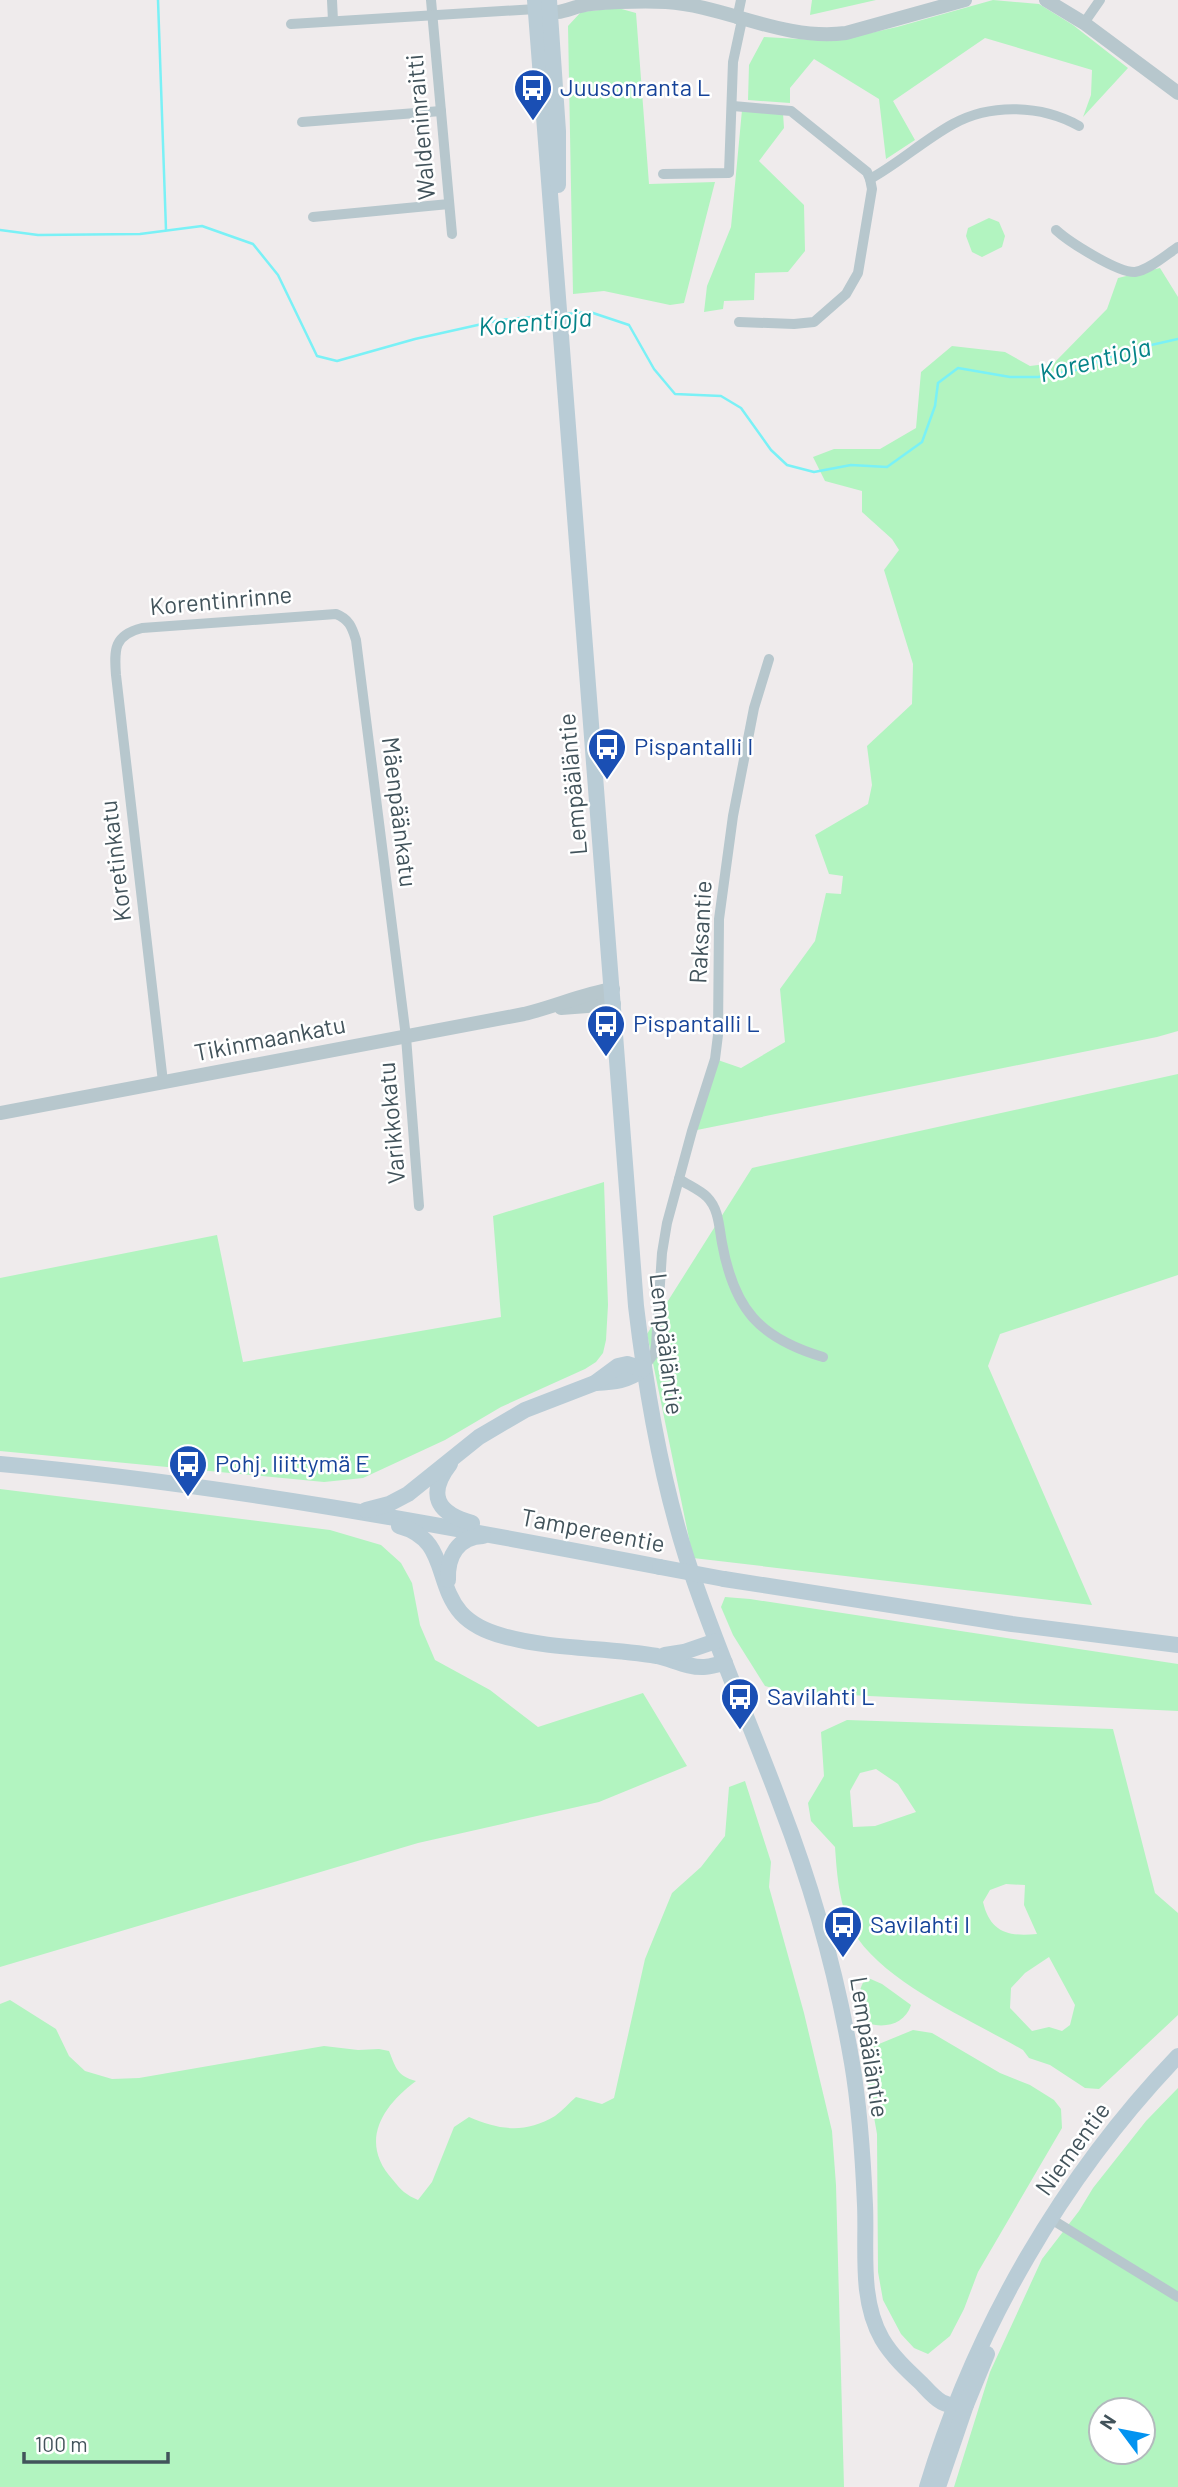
<svg xmlns="http://www.w3.org/2000/svg" width="1178" height="2487" viewBox="0 0 1178 2487" font-family="Barlow,sans-serif">
<rect width="100%" height="100%" fill="#efebec"/>
<!-- green -->
<g fill="#b2f4c0" fill-rule="evenodd">
<polygon points="812,0 876,0 810,15"/>
<polygon points="993,0 1039,4 1073,25 1128,68 1083,117 1091,95 1092,70 985,38 893,101 915,140 886,159 879,99 814,59 790,88 790,103 748,100 749,65 764,37 834,41 897,27"/>
<polygon points="618,8 636,13 649,184 715,182 684,303 670,305 604,291 573,294 568,26 581,12"/>
<polygon points="742,110 783,113 784,128 759,161 804,205 805,251 788,272 755,273 754,300 724,301 723,309 704,312 707,286 731,227"/>
<polygon points="989,218 999,222 1005,236 1002,247 982,257 972,252 966,236 968,228"/>
<polygon points="1160,268 1178,297 1178,1031 1157,1037 692,1131 715,1059 741,1068 785,1042 780,989 815,941 826,893 841,894 843,876 829,874 815,835 868,804 872,785 867,746 912,704 913,664 884,570 899,550 892,539 862,512 862,491 825,481 813,457 834,449 880,449 916,428 921,372 952,346 1005,352 1030,366 1054,363 1107,309 1118,278"/>
<polygon points="1178,1074 1178,1275 1000,1334 988,1366 1092,1605 693,1558 647,1334 752,1168"/>
<polygon points="604,1182 608,1305 606,1340 603,1353 596,1362 585,1369 501,1407 445,1440 363,1478 324,1482 0,1451 0,1278 217,1235 243,1362 501,1317 493,1216"/>
<polygon points="0,1489 330,1530 381,1545 401,1563 412,1583 420,1625 435,1660 490,1690 538,1727 643,1693 687,1766 599,1802 418,1843 0,1967"/>
<polygon points="725,1597 750,1599 1178,1664 1178,1711 787,1692 765,1686 733,1635 721,1607"/>
<path d="M847 1720 1113 1729 1155 1893 1178 1913V2015L1099 2089 1085 2088 1050 2065 1029 2058 1023 2050C973 2021 882 1982 853 1931 839 1905 837 1875 835 1847L811 1821 808 1803 824 1776 821 1732ZM876 1769 898 1784 916 1812 875 1826 853 1827 850 1791 860 1773ZM1006 1884 1025 1885 1024 1905 1037 1934C1008 1937 990 1932 983 1902L990 1890ZM1049 1957 1075 2005 1070 2025 1062 2031 1049 2027 1032 2031 1010 2008 1011 1988 1025 1973Z"/>
<path d="M745 1781 771 1862 769 1887 804 2013 832 2131 836 2185 844 2487H0V2004L10 2000 56 2029 69 2056 85 2071 112 2079 139 2078 324 2046 358 2050 379 2049 389 2051C396 2068 397 2076 416 2081 381 2107 359 2143 393 2180 401 2190 406 2195 418 2200L432 2182 454 2127 469 2117C499 2130 525 2134 555 2116 562 2111 569 2103 576 2097L602 2104 614 2098 645 1959 672 1893 701 1867 725 1836 729 1787Z"/>
<path d="M866 1977 882 1984 911 2005C905 2024 885 2029 867 2023 859 2005 855 1995 866 1977Z"/>
<polygon points="913,2030 932,2033 1000,2073 1030,2085 1054,2100 1061,2109 1062,2128 978,2272 964,2309 950,2336 928,2354 914,2348 901,2334 883,2300 878,2272 877,2134 866,2072 868,2060 874,2046"/>
<path d="M1178 2088V2487H954L990 2372 1042 2259 1079 2211 1093 2188 1146 2121ZM1101 2410H1143V2452H1101Z"/>
</g>
<g fill="none" stroke-linecap="round" stroke-linejoin="round">
<!-- stream -->
<g stroke="#7af1f6" stroke-width="2.5">
<polyline points="158,0 166,230"/>
<polyline points="0,230 38,235 140,234 202,226 253,244 278,275 317,356 337,361 415,339 500,320 554,315"/>
<polyline points="564,314 590,312 629,325 654,369 675,394 721,396 741,408 771,450 787,465 814,472 851,465 887,467 922,442 935,406 938,383 958,368 1010,377 1038,377 1076,370 1129,350 1178,339"/>
</g>
<!-- minor -->
<g stroke="#b7c7cd" stroke-width="10">
<polyline points="332,0 333,21"/>
<polyline points="431,0 452,234"/>
<polyline points="737,19 741,0"/>
<polyline points="1084,23 1100,0"/>
<polyline points="291,24 536,9"/>
<polyline points="733,106 791,111 867,172 870,179 872,189 858,273 846,294 814,322 794,324 739,322"/>
<polyline points="302,122 441,111"/>
<polyline points="663,174 729,173 733,62 742,20"/>
<path d="M870 179C899 163 924 140 953 124 991 103 1042 105 1079 126"/>
<polyline points="313,217 449,204"/>
<path d="M1056 230C1069 242 1118 273 1135 272 1149 270 1166 255 1178 247"/>
<path d="M163 1082 116 675C114 649 114 635 142 628L336 614C349 619 352 627 356 640L406 1037 419 1206"/>
<path d="M679 1179C688 1185 700 1190 707 1197 719 1209 719 1227 722 1243 734 1309 759 1338 823 1357"/>
<polyline points="644,1367 655,1352 656,1345 662,1253 667,1223 692,1131 715,1059 718,1035 719,919 733,816 754,708 769,659"/>
<polyline points="1051,2219 1178,2297"/>
</g>
<!-- tertiary -->
<g stroke="#b7c7cd" stroke-width="14">
<polyline points="1046,0 1084,23 1178,93"/>
<path d="M539 10C562 17 570 6 591 4 615 2 642 1 666 2 727 6 782 41 846 33L965 0"/>
<polyline points="561,1008 614,1004"/>
<path d="M0 1113 524 1014C554 1007 582 994 613 989"/>
</g>
<!-- secondary -->
<g stroke="#b9ccd6" stroke-width="16">
<path d="M535 0 636 1306C646 1391 660 1474 686 1556 713 1641 750 1722 781 1806 813 1889 837 1975 852 2063 860 2110 863 2158 865 2205 867 2248 859 2299 882 2339 892 2356 907 2370 921 2383 935 2398 943 2409 966 2405"/>
<polyline points="549,0 558,131 558,185"/>
<path d="M595 1383C614 1382 628 1381 643 1369"/>
<path d="M0 1464C222 1484 441 1525 660 1567"/>
<path d="M450 1464C427 1494 436 1513 472 1523"/>
<polyline points="366,1510 389,1504 408,1494 479,1437 525,1410 595,1383 618,1366 627,1364 643,1369"/>
<path d="M399 1526C448 1539 434 1582 461 1613 472 1625 488 1632 503 1636 552 1650 606 1647 657 1656 672 1659 688 1668 704 1667 711 1667 718 1664 725 1663"/>
<polyline points="724,1579 1012,1624 1178,1645"/>
<path d="M448 1580C447 1556 458 1537 483 1536"/>
<polyline points="665,1655 684,1652 716,1641"/>
<path d="M927 2487C975 2328 1063 2176 1178 2056"/>
<polyline points="938,2487 966,2405 987,2354"/>
</g>
<!-- secondary-bridge -->
<polyline stroke="#b9ccd6" stroke-width="16" points="660,1567 724,1579"/>
</g>
<!-- icons -->
<defs>
<symbol id="bus-pin" viewBox="-11 -11 22 30"><path d="M0 17L-7.5 6A9.5 9.5 0 1 1 7.5 6Z" fill="#1a4fb4" stroke="#fff"/><path d="M-5-6H5V4H4V6H2V4H-2V6H-4V4H-5ZM-3.5-4V0h7V-4ZM-3.5 1.2v1.5H-2V1.2ZM2 1.2v1.5H3.5V1.2Z" fill="#fff"/></symbol>
</defs>
<g fill-rule="evenodd">
<use href="#bus-pin" x="511" y="66" width="44" height="60"/>
<use href="#bus-pin" x="585" y="725" width="44" height="60"/>
<use href="#bus-pin" x="584" y="1002" width="44" height="60"/>
<use href="#bus-pin" x="166" y="1442" width="44" height="60"/>
<use href="#bus-pin" x="718" y="1675" width="44" height="60"/>
<use href="#bus-pin" x="821" y="1903" width="44" height="60"/>
</g>
<g text-anchor="middle" stroke-width="5" stroke-linejoin="round" paint-order="stroke">
<!-- transit labels -->
<g font-size="24" fill="#164399" stroke="#fff" text-anchor="start">
<text x="560" y="96">Juusonranta L</text>
<text x="634" y="755">Pispantalli I</text>
<text x="633" y="1032">Pispantalli L</text>
<text x="215" y="1472">Pohj. liittymä E</text>
<text x="767" y="1705">Savilahti L</text>
<text x="870" y="1933">Savilahti I</text>
</g>
<!-- street labels -->
<g font-size="24" fill="#42535b" stroke="#fff">
<text transform="translate(421 127) rotate(-95)" y="8">Waldeninraitti</text>
<text transform="translate(221 601) rotate(-5)" y="8">Korentinrinne</text>
<text transform="translate(573 784) rotate(-95)" y="8">Lempääläntie</text>
<text transform="translate(399 812) rotate(83)" y="8">Mäenpäänkatu</text>
<text transform="translate(116 861) rotate(-97)" y="8">Koretinkatu</text>
<text transform="translate(701 932) rotate(-87)" y="8">Raksantie</text>
<text transform="translate(270 1039) rotate(-11)" y="8">Tikinmaankatu</text>
<text transform="translate(392 1123) rotate(-95)" y="8">Varikkokatu</text>
<text transform="translate(666 1344) rotate(83)" y="8">Lempääläntie</text>
<text transform="translate(593 1531) rotate(11)" y="8">Tampereentie</text>
<text transform="translate(869 2047) rotate(81)" y="8">Lempääläntie</text>
<text transform="translate(1073 2149) rotate(-54)" y="8">Niementie</text>
</g>
<!-- water labels -->
<g font-size="26" font-style="italic" fill="#048388" stroke="#fff">
<text transform="translate(535 322) rotate(-5)" y="9">Korentioja</text>
<text transform="translate(1095 360) rotate(-14)" y="9">Korentioja</text>
</g>
</g>
<!-- north arrow -->
<g transform="translate(1122 2431) rotate(302)"><circle r="33" fill="#ffffff" stroke="#b3babd" stroke-width="2"/>
<path d="M0-5L12 26L0 18L-12 26Z" fill="#0393f0"/>
<text y="-10" font-size="19" font-weight="bold" text-anchor="middle" fill="#42535b">N</text>
</g>
<!-- scale -->
<path d="M24 2452v10h144v-10" fill="none" stroke="#42535b" stroke-width="3.5"/>
<text x="35" y="2452" font-size="21" fill="#42535b" stroke="#ffffff" stroke-width="5" paint-order="stroke">100 m</text>
</svg>
